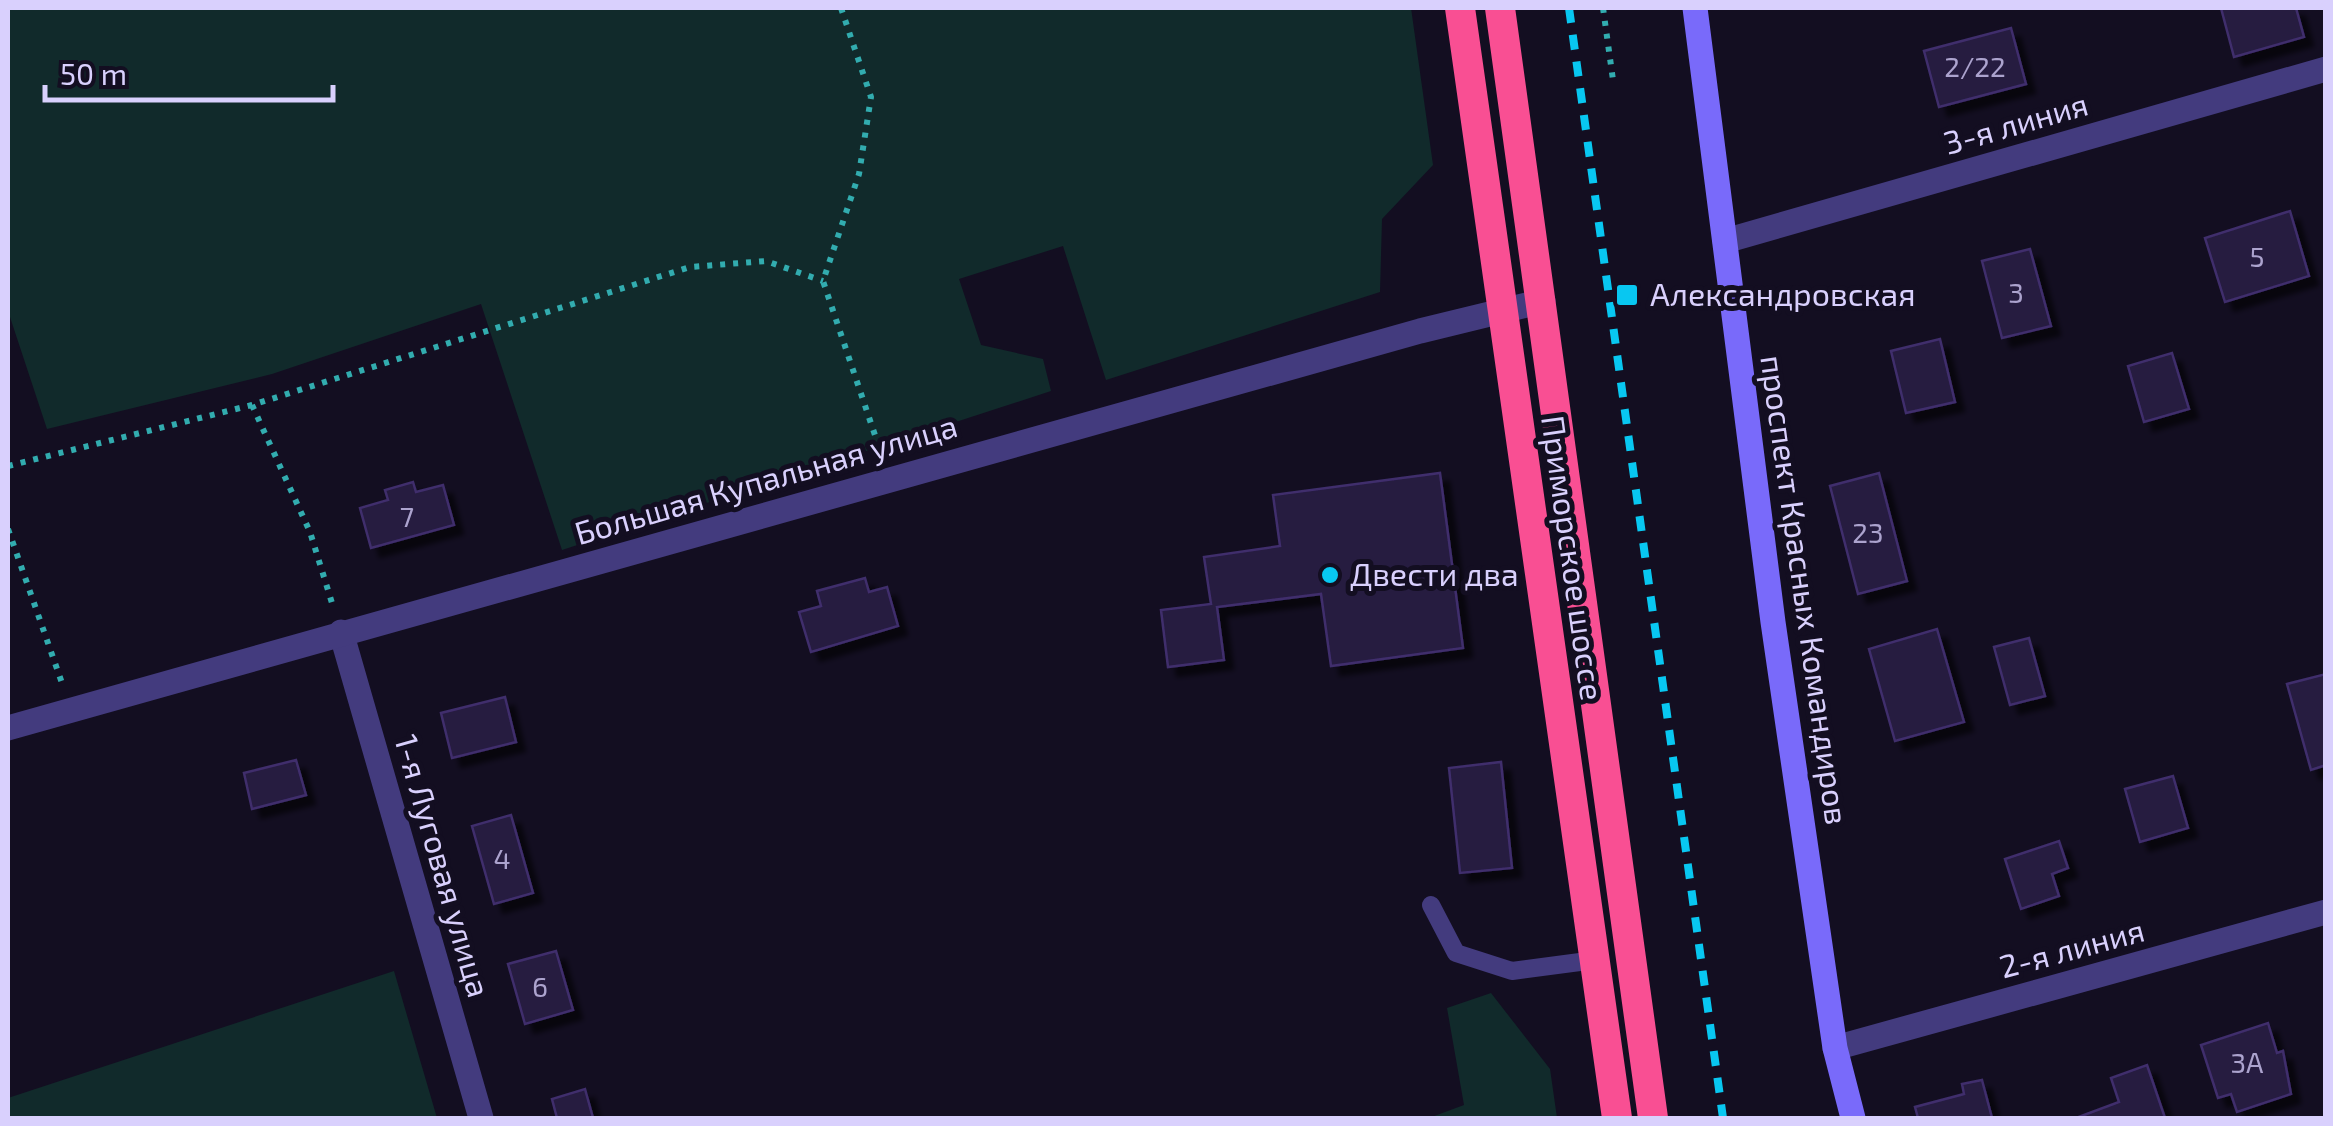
<svg xmlns="http://www.w3.org/2000/svg" width="2333" height="1126" viewBox="0 0 2333 1126" font-family="'Exo 2',sans-serif">
<defs>
<filter id="shadow"><feDropShadow dx="9" dy="9" stdDeviation="2.5" flood-color="#0009"/></filter>
</defs>
<rect width="100%" height="100%" fill="#130e21"/>
<!-- green -->
<g fill="#112a2b">
<polygon points="8,8 1411,8 1433,165 1382,219 1380,292 1106,380 1063,246 959,279 981,345 1043,359 1051,391 562,550 481,304 272,374 47,429 8,311"/>
<polygon points="394,971 437,1118 8,1118 8,1098"/>
<polygon points="1491,993 1550,1069 1557,1118 1429,1118 1464,1105 1447,1008"/>
</g>
<!-- building -->
<g fill="#261b41" stroke="#3f2e6c" stroke-width="2.5" filter="url(#shadow)">
<polygon points="2221,8 2296,8 2304,37 2234,57"/>
<polygon points="2011,28 2026,84 1939,107 1924,51"/>
<polygon points="2290,211 2309,276 2225,302 2205,238"/>
<polygon points="2030,249 2051,326 2002,338 1982,261"/>
<polygon points="1940,339 1955,402 1906,413 1891,351"/>
<polygon points="2172,353 2189,409 2144,422 2128,366"/>
<polygon points="1440,473 1463,648 1331,666 1321,594 1217,607 1224,660 1168,667 1161,610 1211,604 1204,557 1280,546 1273,495"/>
<polygon points="1879,473 1907,581 1858,594 1830,486"/>
<polygon points="413,482 416,492 443,485 454,525 371,548 360,508 388,500 385,490"/>
<polygon points="865,578 869,592 887,587 898,626 811,652 799,612 821,606 817,591"/>
<polygon points="1937,629 1964,722 1895,741 1869,649"/>
<polygon points="2029,638 2045,696 2010,705 1994,647"/>
<polygon points="2326,674 2326,765 2311,770 2287,684"/>
<polygon points="505,697 516,742 452,758 441,713"/>
<polygon points="296,760 306,795 252,809 244,773"/>
<polygon points="1501,762 1512,868 1460,873 1449,768"/>
<polygon points="2173,776 2188,828 2140,842 2125,789"/>
<polygon points="511,815 533,893 494,904 472,826"/>
<polygon points="2059,841 2068,868 2052,874 2059,896 2021,909 2005,859"/>
<polygon points="556,951 573,1010 525,1024 508,964"/>
<polygon points="2268,1023 2277,1053 2283,1051 2291,1094 2237,1112 2231,1094 2218,1098 2201,1045"/>
<polygon points="2147,1065 2165,1118 2076,1118 2119,1102 2111,1078"/>
<polygon points="1982,1080 1992,1118 1918,1118 1915,1107 1964,1094 1962,1084"/>
<polygon points="585,1089 593,1118 557,1118 552,1099"/>
</g>
<g fill="none" stroke-linecap="round" stroke-linejoin="round">
<!-- path -->
<g stroke="#32acaf" stroke-width="6" stroke-dasharray="5 8" stroke-linecap="butt">
<polyline points="841,8 871,97 859,174 823,281 880,450"/>
<polyline points="1603,8 1613,80"/>
<polyline points="252,405 310,532 332,603"/>
<polyline points="8,466 252,405 690,267 766,261 823,281"/>
<polyline points="8,529 62,683"/>
</g>
<!-- lane -->
<polyline stroke="#433b7e" stroke-width="18" points="1431,905 1456,953 1512,971 1595,960"/>
<!-- street -->
<g stroke="#433b7e" stroke-width="25">
<polyline points="1725,241 2326,69"/>
<polyline points="341,632 481,1118"/>
<polyline points="8,728 1420,331 1543,301"/>
<polyline points="1835,1048 2326,912"/>
</g>
<!-- secondary -->
<polyline stroke="#796afa" stroke-width="25" points="1695,8 1773,622 1835,1048 1853,1118"/>
<!-- highway -->
<g stroke="#f94f93" stroke-width="30">
<polyline points="1460,8 1617,1118"/>
<polyline points="1500,8 1653,1118"/>
</g>
<!-- rail -->
<polyline stroke="#08c7f1" stroke-width="8" stroke-dasharray="15 12" stroke-linecap="butt" points="1569,8 1723,1118"/>
</g>
<!-- markers -->
<g fill="#08c7f1" stroke="#130e21" stroke-width="4">
<rect x="1615" y="283" width="24" height="24" rx="5"/>
<circle cx="1330" cy="575" r="10"/>
</g>
<g text-anchor="middle" stroke-width="10" stroke-linejoin="round" paint-order="stroke">
<!-- number labels -->
<g font-size="28" fill="#aca3ce">
<text x="1975" y="77">2/22</text>
<text x="2257" y="267">5</text>
<text x="2016" y="303">3</text>
<text x="407" y="527">7</text>
<text x="1868" y="543">23</text>
<text x="502" y="869">4</text>
<text x="540" y="997">6</text>
<text x="2247" y="1073">3А</text>
</g>
<!-- street labels -->
<g font-size="32" fill="#d9d0fd" stroke="#130e21">
<text transform="translate(2016 124) rotate(-16)" y="11">3-я линия</text>
<text transform="translate(766 480) rotate(-16)" y="11">Большая Купальная улица</text>
<text transform="translate(1572 558) rotate(82)" y="11">Приморское шоссе</text>
<text transform="translate(1804 590) rotate(82)" y="11">проспект Красных Командиров</text>
<text transform="translate(442 866) rotate(74)" y="11">1-я Луговая улица</text>
<text transform="translate(2072 949) rotate(-15)" y="11">2-я линия</text>
</g>
<!-- poi labels -->
<g font-size="32" fill="#d9d0fd" stroke="#130e21" text-anchor="start">
<text x="1650" y="306">Александровская</text>
<text x="1350" y="586">Двести два</text>
</g>
</g>
<!-- border -->
<rect width="2333" height="1126" fill="none" stroke="#d9d0fd" stroke-width="20"/>
<!-- scale -->
<path d="M45 85v15h288v-15" fill="none" stroke="#d9d0fd" stroke-width="5"/>
<text x="60" y="85" font-size="30" fill="#d9d0fd" stroke="#130e21" stroke-width="8" paint-order="stroke">50 m</text>
</svg>
